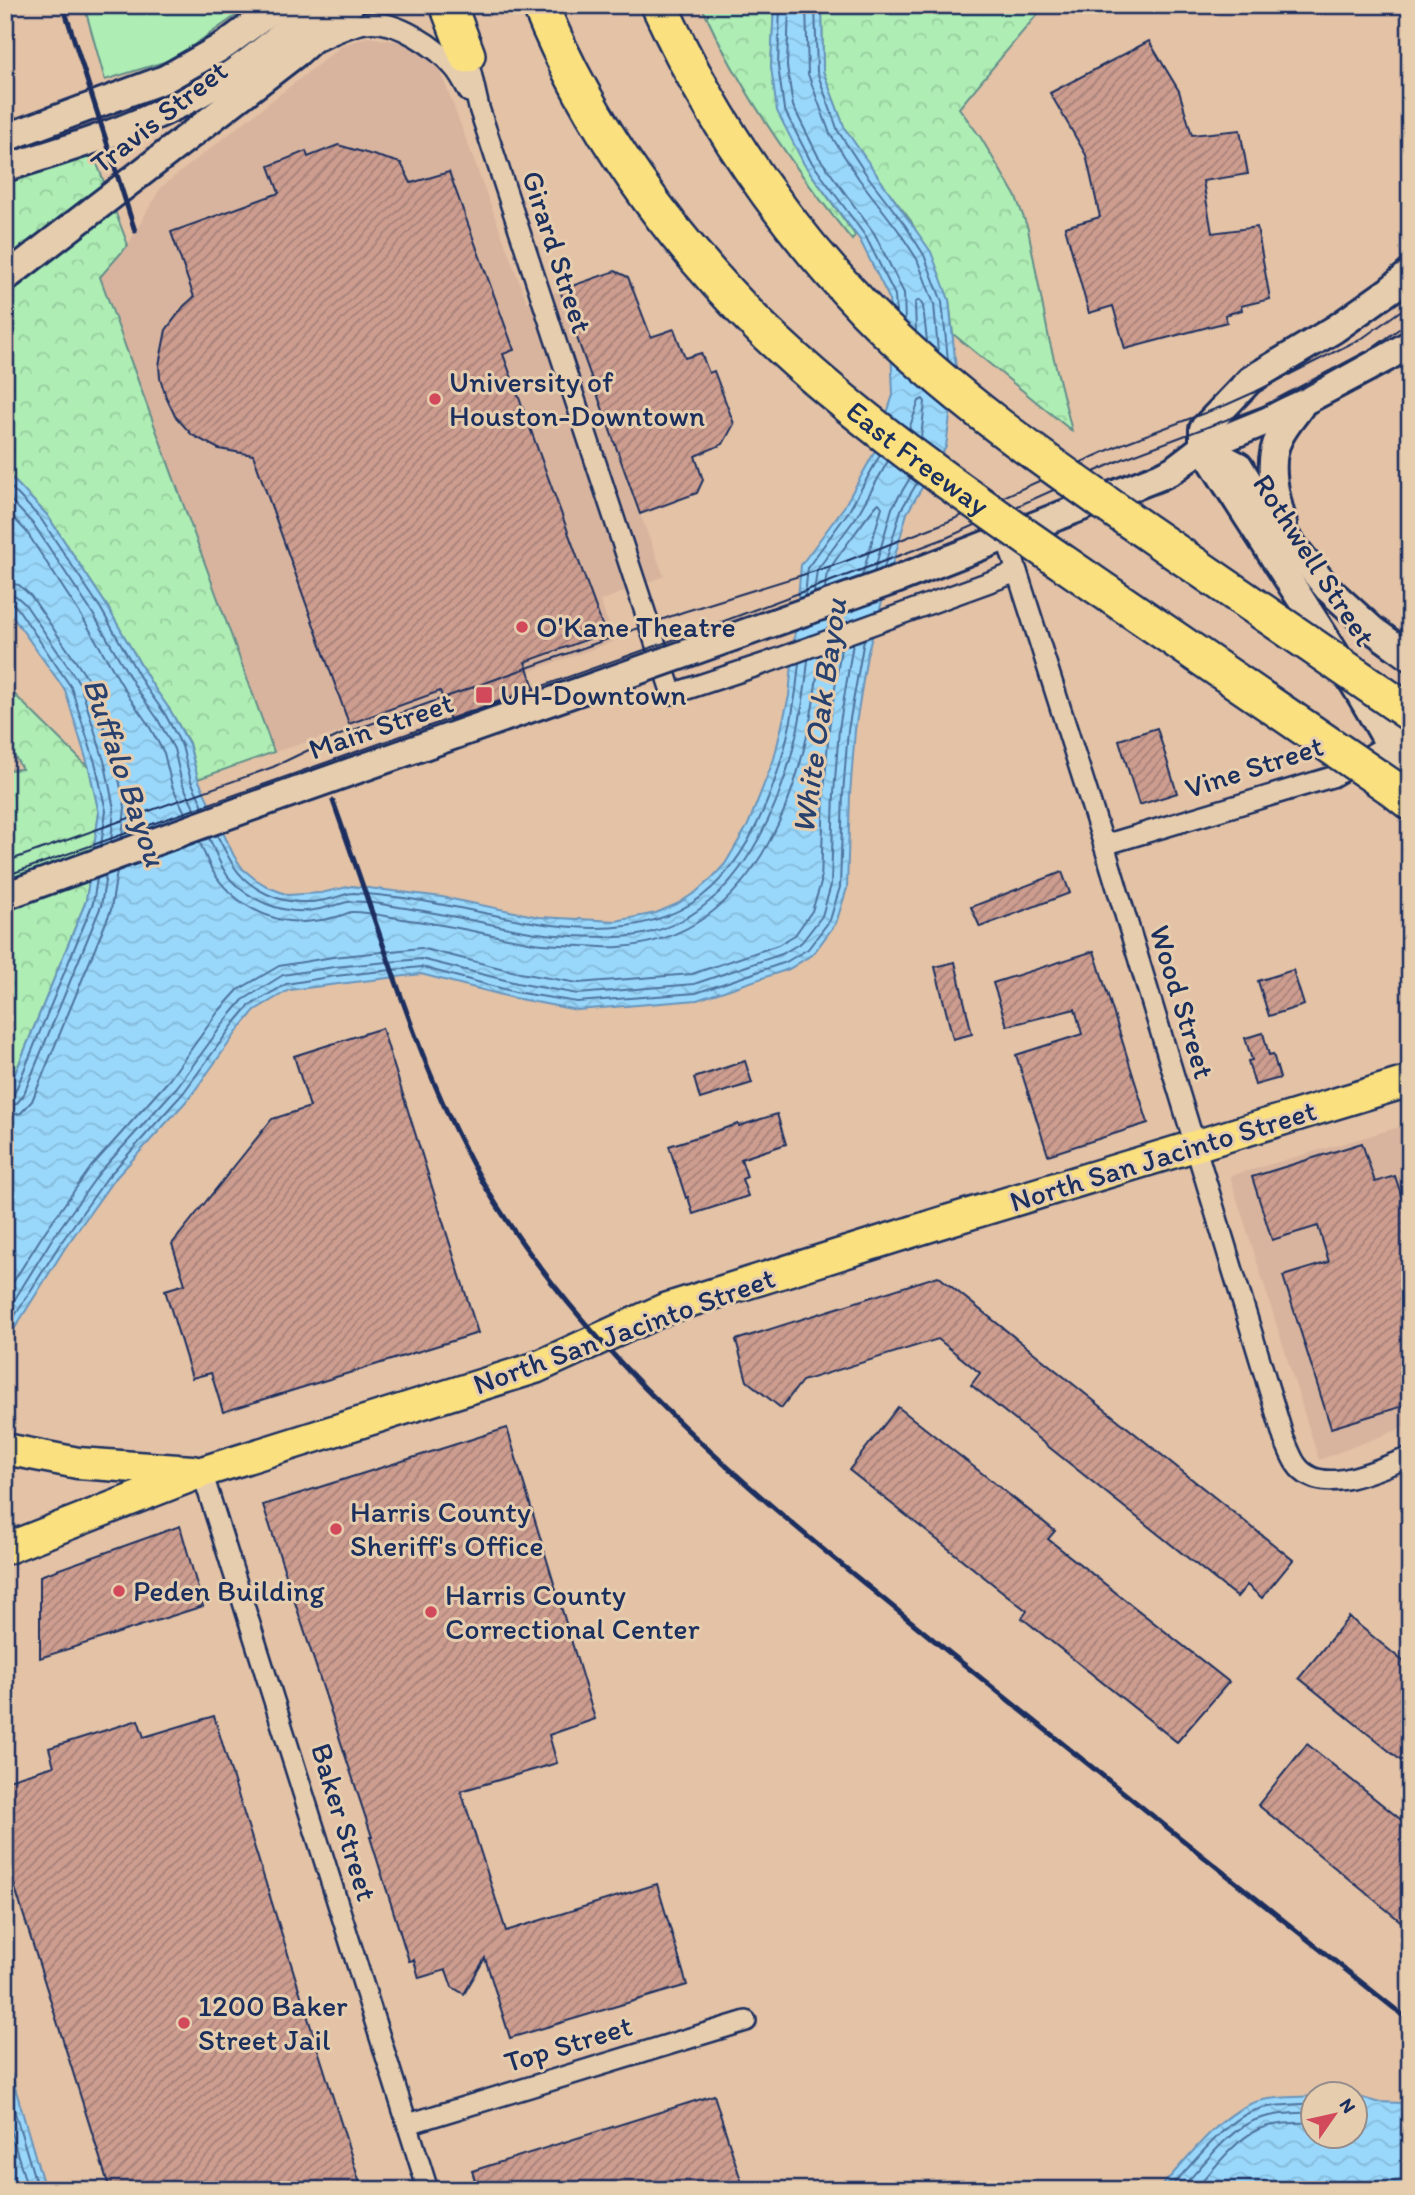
<svg xmlns="http://www.w3.org/2000/svg" width="1415" height="2195" viewBox="0 0 1415 2195" font-family="Itim,sans-serif">
<defs>
<pattern id="forest-crowns" width="20" height="18" patternUnits="userSpaceOnUse" patternTransform="scale(1.75)"><rect width="20" height="18" fill="#aeedb4"/><path d="M2 6a3 3 0 1 1 6 0M12 15a3 3 0 1 1 6 0" fill="none" stroke="#95cc9d"/></pattern>
<pattern id="water-waves" width="16" height="10" patternUnits="userSpaceOnUse" patternTransform="scale(1.75)"><rect width="16" height="10" fill="#9ad8fb"/><path d="M0 5q4-4 8 0t8 0" fill="none" stroke="#84bada"/></pattern>
<pattern id="building-hatch" width="6" height="6" patternUnits="userSpaceOnUse" patternTransform="scale(1.75)"><rect width="6" height="6" fill="#cd9d8f"/><path d="M-1 1l2-2M0 6l6-6M5 7l2-2" fill="none" stroke="#a68078"/></pattern>
</defs>
<rect width="100%" height="100%" fill="#e3c2a6"/>
<filter id="ink" filterUnits="userSpaceOnUse"><feTurbulence type="fractalNoise" baseFrequency=".0143" numOctaves="2"/><feDisplacementMap in="SourceGraphic" scale="14" xChannelSelector="R" yChannelSelector="G"/><feConvolveMatrix kernelMatrix="1 2 1 2 8 2 1 2 1" color-interpolation-filters="sRGB"/></filter>
<g filter="url(#ink)">
<!-- built -->
<g fill="#d8b49e">
<polygon points="368,37 401,42 423,54 440,70 527,302 615,271 628,277 651,336 674,329 685,358 701,353 708,373 714,371 734,424 695,456 697,493 640,514 664,576 600,601 615,641 516,676 517,680 353,737 350,729 274,752 100,276 128,245 161,187 343,45"/>
<polygon points="1410,1124 1410,1425 1319,1460 1230,1176"/>
</g>
<!-- grass -->
<polygon fill="#aeedb4" stroke="#648e89" stroke-width="2" points="84,5 251,5 174,59 105,80"/>
<!-- forest -->
<g fill="url(#forest-crowns)" stroke="#648e89" stroke-width="2">
<path d="M701 5H774L771 67 804 164 855 235 852 240C793 167 740 91 701 5Z"/>
<polygon points="822,5 1045,5 959,108 981,138 1016,197 1028,229 1049,339 1072,431 953,334 949,300 911,221 872,170 845,129 823,71"/>
<polygon points="94,156 128,245 100,277 274,752 198,779 189,743 170,710 151,683 107,606 47,515 5,471 5,180"/>
<polygon points="5,685 89,768 99,813 86,901 5,1098 5,770 22,769 5,739"/>
</g>
<!-- water -->
<g fill="url(#water-waves)" stroke="#6794bc" stroke-width="2">
<polygon points="774,5 822,5 823,71 845,129 931,252 949,300 956,369 946,447 907,513 867,655 855,730 850,794 847,888 836,923 813,954 789,969 697,1000 577,1010 514,998 421,974 289,990 255,1010 239,1029 190,1097 112,1182 65,1248 13,1331 5,1335 5,1098 86,901 99,813 89,768 65,690 5,606 5,471 47,515 107,606 151,683 170,710 189,744 198,779 234,856 243,869 255,879 270,888 288,895 321,893 352,886 442,897 539,917 616,921 656,913 677,904 696,892 713,877 725,864 748,825 774,759 789,696 801,565 844,507 874,453 893,395 889,298 860,240 804,164 777,111 771,67"/>
<polygon points="5,2053 45,2190 5,2190"/>
<path d="M1313 2096 1314 2136H1356V2096L1376 2102 1402 2103 1410 2107V2190H1150L1160 2188C1185 2162 1214 2121 1248 2105 1267 2096 1293 2098 1313 2096Z"/>
</g>
<g fill="none" stroke-linecap="round" stroke-linejoin="round">
<!-- shore -->
<g stroke="#4e739d" stroke-width="2">
<polyline points="780,5 778,66 784,109 810,160 866,237 895,295 896,313"/>
<polyline points="789,5 787,66 793,106 818,156 874,233 904,293 905,322"/>
<polyline points="806,5 808,74 830,134 859,179 898,230 917,259 934,304 938,352"/>
<polyline points="815,5 817,72 838,131 866,174 905,225 924,255 942,302 948,360"/>
<polyline points="916,332 915,303 919,300 923,306 927,341"/>
<polyline points="909,429 919,401 923,399 925,402 921,438"/>
<polyline points="5,481 41,519 101,609 145,686 165,714 182,746 191,781 204,808"/>
<polyline points="5,494 34,525 93,614 138,691 157,718 174,749 182,783 196,811"/>
<polyline points="5,509 26,531 84,620 129,697 148,724 164,753 172,786 186,815"/>
<polyline points="884,568 901,510 917,483"/>
<polyline points="874,572 892,508 910,478"/>
<polyline points="5,583 19,585 31,596 89,681 115,761 125,807 122,838"/>
<path d="M825 589C826 583 825 577 828 572 832 564 875 505 879 503L882 507 862 576"/>
<polyline points="5,593 16,596 25,604 80,684 105,764 114,809 111,842"/>
<polyline points="814,593 817,570 857,516 888,461"/>
<polyline points="805,596 808,567 849,511 880,455"/>
<polyline points="5,602 12,603 18,609 71,687 96,766 106,811 101,845"/>
<path d="M217 835C231 862 237 880 267 894 287 904 312 904 334 898 341 896 347 893 354 893 384 895 415 899 444 905 526 920 627 952 701 897 764 849 793 738 799 663"/>
<path d="M209 838C216 852 220 868 231 880 250 900 280 913 307 911 322 910 334 905 348 902 361 899 396 907 411 909 453 915 494 926 536 933 561 936 589 937 615 937 750 935 799 769 808 660"/>
<path d="M199 841C204 851 207 861 212 870 231 902 268 923 305 922 315 921 326 920 336 917 341 916 347 913 351 912 366 911 394 918 409 920 451 925 492 936 534 943 550 945 566 945 582 946 594 946 607 948 619 947 762 937 809 775 819 656"/>
<polyline points="5,1098 11,1097 15,1092 93,903 97,879"/>
<polyline points="5,1107 16,1104 23,1096 101,906 106,875"/>
<polyline points="5,1117 21,1113 32,1101 111,910 117,871"/>
<polyline points="5,1295 44,1233 91,1167 169,1080 218,1012 238,990 279,966 333,957 421,948 520,973 578,983 692,974 778,945 795,935 812,911 821,883 824,793 829,728 841,648"/>
<polyline points="5,1315 52,1239 100,1172 177,1087 226,1020 243,1000 283,975 334,967 421,959 517,983 578,994 694,984 782,954 802,942 822,916 831,885 834,793 839,729 853,643"/>
<polyline points="5,1327 9,1325 60,1244 107,1178 184,1092 233,1025 249,1006 286,984 335,976 421,967 515,992 577,1002 696,993 786,962 808,949 830,920 840,887 843,794 848,730 864,640"/>
<polyline points="5,2079 38,2190"/>
<polyline points="5,2112 28,2190"/>
<path d="M1168 2190C1190 2167 1224 2122 1253 2111 1272 2104 1294 2105 1314 2103"/>
<path d="M1180 2190C1201 2168 1229 2128 1258 2119 1276 2113 1295 2113 1314 2112"/>
<path d="M1195 2190C1213 2170 1233 2141 1259 2129 1275 2122 1296 2124 1314 2122"/>
</g>
</g>
<!-- building -->
<g fill="url(#building-hatch)" stroke="#1b2f5e" stroke-width="2">
<polygon points="1149,41 1179,91 1192,135 1240,130 1248,174 1203,181 1212,233 1257,227 1270,299 1241,306 1242,310 1225,315 1227,322 1125,349 1113,306 1089,313 1065,227 1100,217 1086,155 1050,93"/>
<polygon points="338,145 401,163 411,183 449,172 514,350 503,354 605,633 525,662 535,690 450,720 440,691 349,724 253,455 219,449 192,435 175,416 166,397 160,378 159,365 166,330 184,306 194,297 171,232 279,193 269,166 306,151 308,157"/>
<polygon points="615,271 628,277 651,337 674,329 685,358 701,353 709,373 714,371 734,424 723,444 695,456 703,480 697,493 640,514 560,290"/>
<polygon points="1157,728 1177,793 1139,805 1119,740"/>
<polygon points="1062,872 1070,893 980,927 971,907"/>
<polygon points="1094,951 1148,1123 1048,1155 1016,1055 1082,1034 1075,1009 1007,1026 993,983"/>
<polygon points="955,962 972,1034 953,1039 935,967"/>
<polygon points="1293,970 1304,1005 1269,1016 1258,981"/>
<polygon points="382,1028 478,1333 223,1412 211,1373 192,1378 165,1290 185,1284 172,1244 272,1119 310,1107 294,1056"/>
<polygon points="1263,1033 1269,1055 1273,1054 1280,1078 1255,1085 1248,1061 1252,1060 1245,1038"/>
<polygon points="745,1061 752,1083 700,1099 694,1078"/>
<polygon points="777,1114 786,1144 741,1159 747,1177 742,1179 748,1196 693,1214 688,1197 686,1198 669,1146 738,1124 739,1126"/>
<polygon points="1362,1143 1375,1182 1395,1176 1410,1222 1410,1404 1331,1428 1283,1276 1329,1262 1318,1226 1272,1240 1252,1177"/>
<polygon points="938,1276 1293,1560 1262,1598 1247,1585 1237,1597 971,1385 980,1373 938,1339 802,1381 781,1408 747,1381 736,1340"/>
<polygon points="898,1407 1055,1531 1048,1539 1229,1682 1177,1742 1022,1618 1027,1611 849,1470"/>
<polygon points="507,1428 595,1719 549,1735 557,1763 461,1791 506,1931 657,1884 687,1985 510,2038 485,1958 464,1994 452,1987 446,1970 419,1978 414,1960 409,1961 370,1837 372,1837 263,1505"/>
<polygon points="180,1526 203,1606 40,1658 40,1576"/>
<polygon points="1349,1617 1410,1667 1410,1768 1299,1678"/>
<polygon points="214,1716 235,1785 362,2190 110,2190 5,1856 5,1781 54,1766 49,1748 138,1720 144,1737"/>
<polygon points="1307,1744 1410,1827 1410,1929 1258,1805"/>
<polygon points="714,2095 744,2190 478,2190 472,2171"/>
</g>
<g fill="none" stroke-linecap="round" stroke-linejoin="round">
<defs>
<g id="minor">
<path d="M320 40C335 33 349 26 366 23 396 19 437 47 455 69 461 76 465 85 469 92"/>
<polyline points="463,49 467,55 479,108 672,694 766,663 1017,572"/>
<path d="M1006 537 1104 845 1284 1439C1288 1447 1291 1457 1296 1464 1320 1500 1379 1468 1410 1457"/>
<polyline points="1104,845 1332,777 1389,744 1410,723"/>
<polyline points="202,1472 428,2190"/>
<polyline points="408,2124 746,2021"/>
</g>
<g id="secondary">
<polyline points="5,138 165,79 225,45 279,5"/>
<path d="M5 168C65 150 126 131 182 103 231 79 275 42 316 5"/>
<polyline points="5,278 298,52 350,5"/>
<path d="M1203 447C1272 558 1349 666 1410 783"/>
<polyline points="1203,447 1203,429 1250,380 1335,329 1390,290 1410,273"/>
<polyline points="1204,448 1239,466 1270,517 1328,589 1373,630 1410,657"/>
<path d="M1283 523C1276 499 1266 462 1279 438 1284 427 1293 417 1300 407"/>
<polyline points="898,579 1161,476 1173,470 1203,447 1269,420 1386,358 1410,344"/>
</g>
<g id="primary">
<polyline points="5,1449 78,1463 192,1471"/>
<polyline points="5,1549 202,1472 535,1368 665,1309 940,1223 1410,1081"/>
</g>
<g id="motorway">
<polyline points="448,5 467,55"/>
<polyline points="1391,787 1410,802"/>
</g>
</defs>
<!-- minor casing -->
<use href="#minor" stroke="#1b2f5e" stroke-width="24"/>
<!-- secondary casing -->
<use href="#secondary" stroke="#1b2f5e" stroke-width="32"/>
<!-- primary casing -->
<use href="#primary" stroke="#1b2f5e" stroke-width="35"/>
<!-- motorway casing -->
<use href="#motorway" stroke="#1b2f5e" stroke-width="40"/>
<!-- minor -->
<use href="#minor" stroke="#e6cdae" stroke-width="19"/>
<!-- secondary -->
<use href="#secondary" stroke="#e6cdae" stroke-width="26"/>
<!-- primary -->
<use href="#primary" stroke="#fbe080" stroke-width="30"/>
<!-- motorway -->
<use href="#motorway" stroke="#fbe080" stroke-width="35"/>
<!-- tram -->
<g stroke="#1b2f5e" stroke-width="2">
<polyline points="5,862 273,767 340,735 683,612 841,563 947,522 1122,444 1226,405 1255,392 1364,337 1410,304"/>
<polyline points="5,876 684,636 946,538 1125,458 1263,406 1305,387 1366,353 1410,321"/>
</g>
<!-- rail -->
<g stroke="#1b2f5e" stroke-width="5">
<polyline points="63,5 135,231"/>
<path d="M333 801C352 854 370 907 388 959 417 1043 448 1128 496 1204 610 1383 783 1517 946 1650 1100 1774 1255 1898 1410 2021"/>
</g>
<defs>
<polyline id="secondary-bridge" points="5,896 248,808 898,579"/>
<g id="motorway-bridge">
<path id="s1" d="M540 5C589 126 670 238 762 329 862 426 980 505 1094 584 1193 652 1292 719 1391 787"/>
<path d="M659 5C711 119 779 220 866 310 950 396 1050 465 1148 533 1235 593 1323 653 1410 713"/>
</g>
</defs>
<!-- secondary-bridge casing -->
<use href="#secondary-bridge" stroke="#1b2f5e" stroke-width="32" stroke-linecap="butt"/>
<!-- motorway-bridge casing -->
<use href="#motorway-bridge" stroke="#1b2f5e" stroke-width="40" stroke-linecap="butt"/>
<!-- secondary-bridge -->
<use href="#secondary-bridge" stroke="#e6cdae" stroke-width="26"/>
<!-- motorway-bridge -->
<use href="#motorway-bridge" stroke="#fbe080" stroke-width="35"/>
</g>
</g>
<!-- markers -->
<g fill="#d1495b" stroke="#e6cdae" stroke-width="2.5">
<circle cx="435" cy="399" r="7"/>
<circle cx="522" cy="627" r="7"/>
<rect x="475" y="686" width="18" height="18" rx="3.5"/>
<circle cx="336" cy="1529" r="7"/>
<circle cx="119" cy="1591" r="7"/>
<circle cx="431" cy="1612" r="7"/>
<circle cx="184" cy="2023" r="7"/>
</g>
<g text-anchor="middle" stroke-width="6" stroke-linejoin="round" paint-order="stroke">
<!-- street labels -->
<g font-size="30" fill="#1b2f5e" stroke="#e6cdae">
<text transform="translate(159 117) rotate(-38)" y="10">Travis Street</text>
<text transform="translate(557 252) rotate(72)" y="10">Girard Street</text>
<text dy="10" stroke="none"><textPath href="#s1" startOffset="598">East Freeway</textPath></text>
<text transform="translate(1314 560) rotate(57)" y="10">Rothwell Street</text>
<text transform="translate(381 726) rotate(-19)" y="10">Main Street</text>
<text transform="translate(1254 767) rotate(-18)" y="10">Vine Street</text>
<text transform="translate(1182 1002) rotate(73)" y="10">Wood Street</text>
<text transform="translate(1163 1156) rotate(-17)" y="10">North San Jacinto Street</text>
<text transform="translate(624 1331) rotate(-20)" y="10">North San Jacinto Street</text>
<text transform="translate(344 1822) rotate(73)" y="10">Baker Street</text>
<text transform="translate(568 2044) rotate(-17)" y="10">Top Street</text>
</g>
<!-- poi labels -->
<g font-size="30" fill="#1b2f5e" stroke="#e6cdae" text-anchor="start">
<text x="449" y="392">University of<tspan x="449" dy="34">Houston-Downtown</tspan></text>
<text x="536" y="637">O'Kane Theatre</text>
<text x="500" y="705">UH-Downtown</text>
<text x="350" y="1522">Harris County<tspan x="350" dy="34">Sheriff's Office</tspan></text>
<text x="133" y="1601">Peden Building</text>
<text x="445" y="1605">Harris County<tspan x="445" dy="34">Correctional Center</tspan></text>
<text x="198" y="2016">1200 Baker<tspan x="198" dy="34">Street Jail</tspan></text>
</g>
<!-- water labels -->
<g font-size="32" font-style="italic" fill="#28406e" stroke="#e6cdae">
<text transform="translate(819 716) rotate(-82)" y="11">White Oak Bayou</text>
<text transform="translate(125 772) rotate(71)" y="11">Buffalo Bayou</text>
</g>
</g>
<!-- margin -->
<rect width="1415" height="2195" fill="none" stroke="#e6cdae" stroke-width="28"/>
<rect x="14" y="14" width="1387" height="2167" fill="none" stroke="#1b2f5e" stroke-width="2.5" filter="url(#ink)"/>
<!-- north arrow -->
<g transform="translate(1334 2115) rotate(56)"><circle r="33" fill="#e6cdae" stroke="#958e8e" stroke-width="2"/>
<path d="M0-5L12 26L0 18L-12 26Z" fill="#d1495b"/>
<text y="-10" font-size="19" font-weight="bold" text-anchor="middle" fill="#1b2f5e">N</text>
</g>
</svg>
